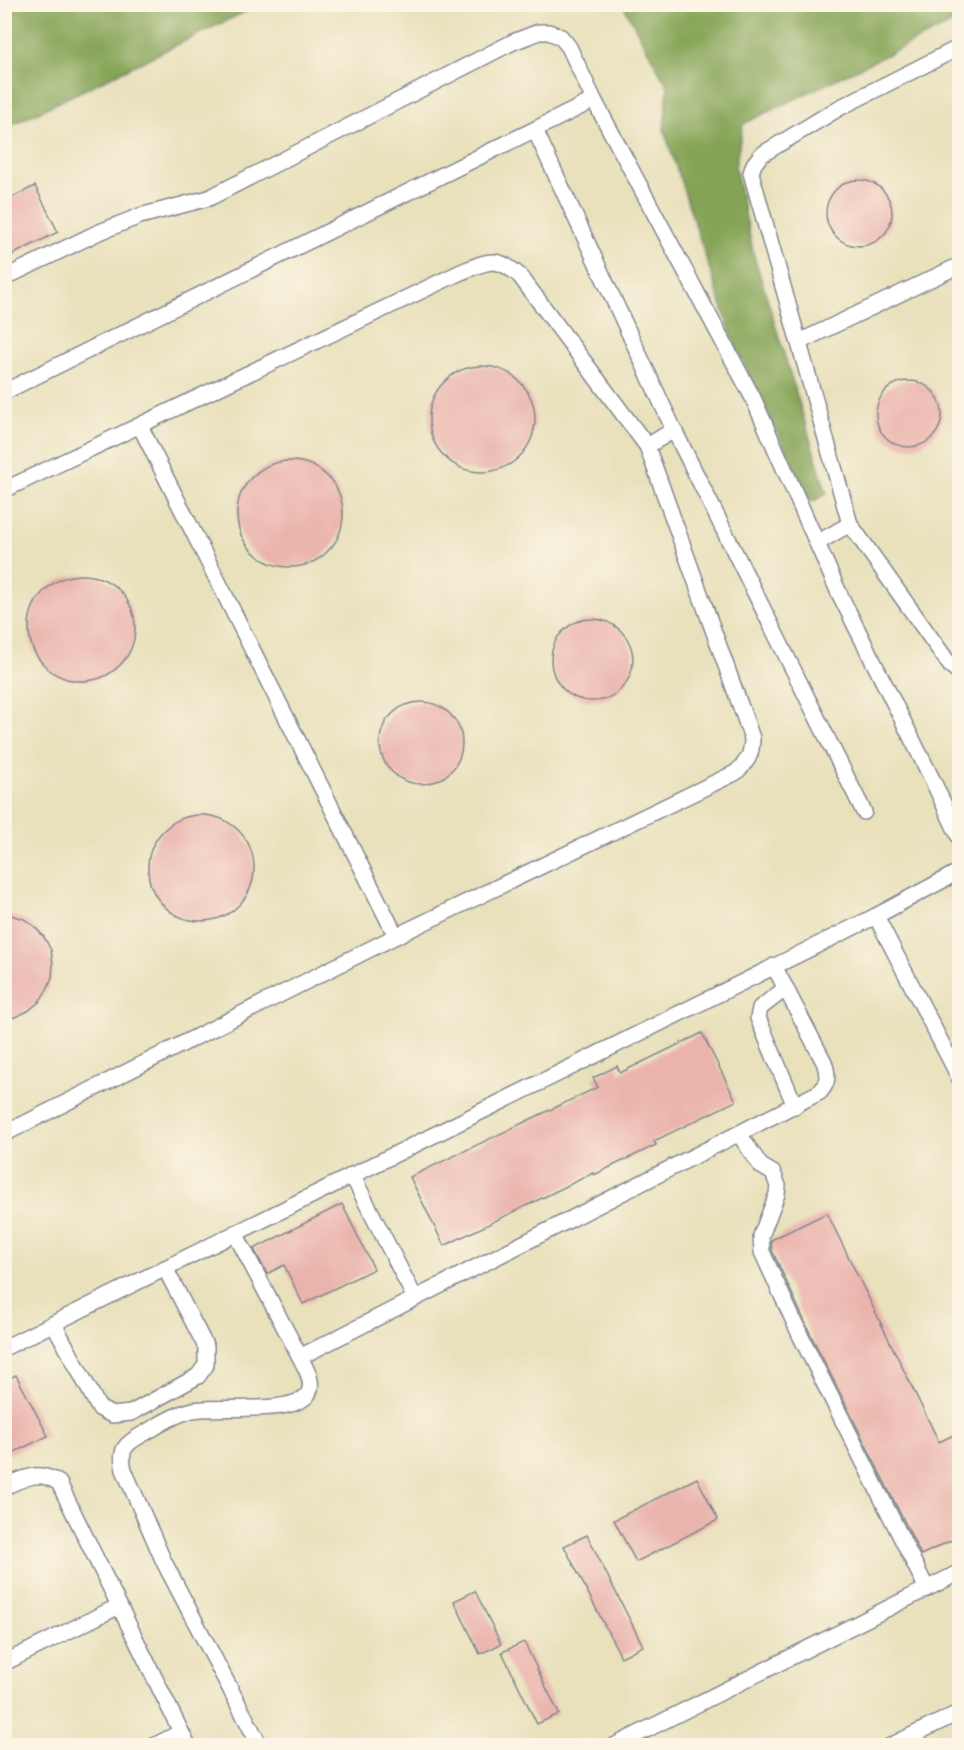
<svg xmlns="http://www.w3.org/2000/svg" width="964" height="1750" viewBox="0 0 964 1750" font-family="Alegreya,serif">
<rect width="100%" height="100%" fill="#fcf5e5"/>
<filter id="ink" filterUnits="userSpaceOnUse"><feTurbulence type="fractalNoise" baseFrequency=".0167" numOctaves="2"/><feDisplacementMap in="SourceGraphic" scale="12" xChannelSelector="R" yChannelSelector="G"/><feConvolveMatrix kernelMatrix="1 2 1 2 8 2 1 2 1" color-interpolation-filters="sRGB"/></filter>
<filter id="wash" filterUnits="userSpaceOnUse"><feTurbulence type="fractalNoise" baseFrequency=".008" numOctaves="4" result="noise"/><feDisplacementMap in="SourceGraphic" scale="24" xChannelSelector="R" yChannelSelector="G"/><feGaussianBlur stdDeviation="1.35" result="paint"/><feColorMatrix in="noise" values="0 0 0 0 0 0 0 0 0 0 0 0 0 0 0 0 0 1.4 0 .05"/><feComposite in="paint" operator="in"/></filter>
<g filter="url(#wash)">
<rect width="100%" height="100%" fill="#e9e0bc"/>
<!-- forest -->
<g fill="#86a457" stroke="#506a5a" stroke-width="1.5">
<polygon points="5,4 259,4 259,5 5,128"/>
<polygon points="623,5 959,5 959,20 743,124 735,167 754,256 827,494 811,502 734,343 664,130 668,87"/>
</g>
<g id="blocks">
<!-- building -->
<g fill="#eab3ac">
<circle cx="859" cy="213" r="33"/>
<polygon points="35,186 58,232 4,259 4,201"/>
<circle cx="482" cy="419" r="53"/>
<circle cx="909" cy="414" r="33"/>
<circle cx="290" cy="514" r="53"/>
<circle cx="82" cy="628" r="53"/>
<circle cx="592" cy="660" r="41"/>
<circle cx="421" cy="743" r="41"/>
<circle cx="201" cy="868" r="53"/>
<polygon points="4,913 24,919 35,927 44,937 51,950 53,964 52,977 47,990 39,1002 28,1011 15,1017 4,1019"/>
<polygon points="702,1033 736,1101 654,1141 656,1145 594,1175 593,1173 444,1246 410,1177 598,1087 593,1078 617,1066 620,1073"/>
<polygon points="342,1204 374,1269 303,1304 284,1265 267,1274 254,1249"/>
<polygon points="827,1213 939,1442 960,1432 960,1536 921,1555 810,1333 772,1250 771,1240"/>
<polygon points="16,1375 48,1436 4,1457 4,1381"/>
<polygon points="697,1478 718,1520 636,1562 614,1520"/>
<polygon points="587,1535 643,1646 621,1657 564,1546"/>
<polygon points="475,1591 501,1644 480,1654 454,1601"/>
<polygon points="524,1642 559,1714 537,1724 502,1652"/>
</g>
</g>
</g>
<g filter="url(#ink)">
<use href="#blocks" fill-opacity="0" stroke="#82888d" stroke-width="1.5"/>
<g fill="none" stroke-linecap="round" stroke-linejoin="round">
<defs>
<g id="minor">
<polyline points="960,47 839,108 761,155 754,164 751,173 850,524 950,665 960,673"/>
<polyline points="535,130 674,430 864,812"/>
<polyline points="4,278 97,233 140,216 209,198 513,42 539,32 549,32 561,37 569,47 594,100 753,398 839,593 932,779 960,839"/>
<polyline points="799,342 960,265"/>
<polyline points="4,392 594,100"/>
<polyline points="140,426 396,936"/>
<polyline points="647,446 674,430"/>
<path d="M4 490 461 272C489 261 496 255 520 276L647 446 752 738C752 754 748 762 735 773L396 936 4 1134"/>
<polyline points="817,543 850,524"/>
<polyline points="876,916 960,1079"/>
<polyline points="786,988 760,1008 758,1018 795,1106"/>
<polyline points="739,1134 761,1166 773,1173 778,1186 777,1194 761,1236 762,1252 801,1337 927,1589"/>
<polyline points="352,1175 415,1298"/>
<path d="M235 1233 300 1357 820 1092C829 1082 828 1074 824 1062L774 966"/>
<polyline points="54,1324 99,1408 112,1415 131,1413 198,1376 206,1365 206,1347 165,1268"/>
<polyline points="4,1348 876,916 960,871"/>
<path d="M4 1487C25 1478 38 1469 59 1483L188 1746"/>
<polyline points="4,1663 119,1606"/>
<polyline points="154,1746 181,1732"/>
<path d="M260 1746 164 1562 124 1470C119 1449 125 1444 143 1434 159 1425 175 1414 193 1410 216 1405 299 1416 309 1392 314 1381 305 1367 300 1357"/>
<polyline points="614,1746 960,1572"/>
<polyline points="890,1746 960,1712"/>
</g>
</defs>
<!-- minor casing -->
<use href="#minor" stroke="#82888d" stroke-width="18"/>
<!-- minor -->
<use href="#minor" stroke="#fff" stroke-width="15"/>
</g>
</g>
<!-- margin -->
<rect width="964" height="1750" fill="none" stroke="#fcf5e5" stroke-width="24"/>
</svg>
